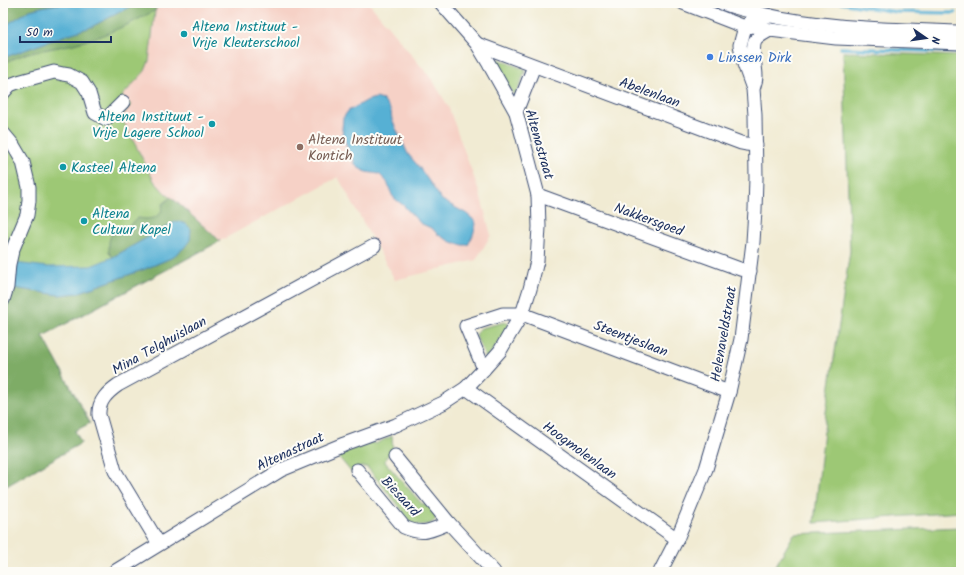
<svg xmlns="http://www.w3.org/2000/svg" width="964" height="575" viewBox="0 0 964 575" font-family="Kalam,sans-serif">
<rect width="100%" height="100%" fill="#fdfcf7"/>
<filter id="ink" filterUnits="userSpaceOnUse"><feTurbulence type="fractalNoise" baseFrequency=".025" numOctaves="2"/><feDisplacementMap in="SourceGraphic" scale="8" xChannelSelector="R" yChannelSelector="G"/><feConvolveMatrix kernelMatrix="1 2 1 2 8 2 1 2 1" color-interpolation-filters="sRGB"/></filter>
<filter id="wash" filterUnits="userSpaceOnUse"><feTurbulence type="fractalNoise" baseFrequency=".012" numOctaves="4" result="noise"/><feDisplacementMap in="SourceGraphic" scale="16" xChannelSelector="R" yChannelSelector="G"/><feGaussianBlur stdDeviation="0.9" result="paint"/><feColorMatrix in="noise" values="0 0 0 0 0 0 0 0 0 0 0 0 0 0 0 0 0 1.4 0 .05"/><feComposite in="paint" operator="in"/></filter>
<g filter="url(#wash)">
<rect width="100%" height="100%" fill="#f1ebd3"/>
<!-- built -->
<polygon fill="#f6d1c6" points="156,3 369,3 433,81 448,106 480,194 491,235 476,260 395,280 338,177 220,241 164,192 154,181 121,117 131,105 122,96 145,71 149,61"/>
<!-- green -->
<g fill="#9dc875" stroke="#5c7c6a">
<polygon points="3,3 156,3 149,61 145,71 122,96 131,105 121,117 154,181 164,192 220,241 43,336 90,423 75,431 81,443 3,488"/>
<polygon points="843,52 961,56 961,512 814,523 826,412 850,251"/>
<polygon points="496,59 498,59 524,69 525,72 515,97 493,62"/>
<path d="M505 322 508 323 509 324 506 331 488 357H485L476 336C477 332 478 330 481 328Z"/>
<polygon points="392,436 393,452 386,457 385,462 422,504 429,504 436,515 435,520 433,522 430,524 420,525 410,524 403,518 403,511 367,467 360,467 352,473 337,455 372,442 375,444"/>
<polygon points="961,527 961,572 772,572 794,534"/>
</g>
<!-- forest -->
<g fill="#7eac66" stroke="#4c6e62">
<polygon points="3,3 68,3 46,6 30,10 3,27"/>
<polygon points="137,3 156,3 156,10 127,25 101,36 74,44 28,53 3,63 3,58 66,35 91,27"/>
<polygon points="171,197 220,241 43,336 90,423 75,431 81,443 3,488 3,286 7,287 59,295 77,293 145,269 171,258 186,224 176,222 113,257 109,253 109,242 111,235 130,225 138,218 146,219 154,218 161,213 163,204"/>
</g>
<!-- water -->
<g fill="#56b0d4" stroke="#387099">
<polygon points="68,3 137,3 91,27 66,35 3,58 3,27 30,10 46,6"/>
<polygon points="376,98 383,100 391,111 392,120 408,154 419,167 442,200 467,214 475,221 476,224 473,235 468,245 463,245 451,242 437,234 433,229 420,223 403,205 394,198 392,195 387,182 379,174 366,172 357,167 355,164 354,160 349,153 343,135 342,129 343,118 348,111 368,100"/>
<polygon points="177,221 186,224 191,229 190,240 184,248 171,258 145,269 77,293 59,295 7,287 14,263 48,267 91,266 113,257"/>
</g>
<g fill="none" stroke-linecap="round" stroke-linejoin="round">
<!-- stream -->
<g stroke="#56b0d4" stroke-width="3.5">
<polyline points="702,3 719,9"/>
<polyline points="841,3 897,12 955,13"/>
<polyline points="841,48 961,52"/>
</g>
</g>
</g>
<g filter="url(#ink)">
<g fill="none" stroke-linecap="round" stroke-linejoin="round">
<defs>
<g id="street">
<polyline points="683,3 745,27 754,26 770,30 836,38 961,43"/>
<path d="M722 3C742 10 761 14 781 18 841 29 901 30 961 32"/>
<polyline points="477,44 741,143 746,144 756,145"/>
<path d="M754 86C755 83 756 80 756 76 756 67 751 49 755 41 758 36 765 33 770 30"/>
<polyline points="3,93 10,85 18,82 54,72 63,74 69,75 82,82 89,93 95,113 106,119 123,102"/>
<polyline points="516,112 534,66"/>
<polyline points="3,133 13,145 23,162 29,187 29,201 27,215 12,251 9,264 7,287 3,300"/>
<polyline points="538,195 740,269 750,271"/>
<polyline points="484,369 466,326 503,314 522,314 729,392"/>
<polyline points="466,388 677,539"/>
<polyline points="395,457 449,523 494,572"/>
<path d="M357 470 404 527C424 536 431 530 449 523"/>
<path d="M159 544 115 471 99 415C98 401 108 392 118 385L374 246"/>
<polyline points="114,572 281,470 344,444 396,425 443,403 466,388 484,369 500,351 511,332 522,314 530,289 537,261 539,227 538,195 516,112 489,64 477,44 441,3"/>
<polyline points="660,572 677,539 706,469 729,392 741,339 753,242 755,210 756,178 755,115 753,89 744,64 740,45 745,27 751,21 760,17 770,16"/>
</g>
</defs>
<!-- street casing -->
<use href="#street" stroke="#3b4b70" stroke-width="15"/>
<!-- street -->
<use href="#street" stroke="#fff" stroke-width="13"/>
</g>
</g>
<!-- markers -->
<g fill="#0f9aa8" stroke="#fdfcf7" stroke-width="1.5">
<circle cx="184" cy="34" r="4"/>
<circle cx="212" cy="124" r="4"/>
<circle cx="63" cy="167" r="4"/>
<circle cx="84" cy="221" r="4"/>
</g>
<circle fill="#3f7fe0" stroke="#fdfcf7" stroke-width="1.5" cx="710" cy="57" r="4"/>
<circle fill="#8d6e63" stroke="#fdfcf7" stroke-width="1.5" cx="300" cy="147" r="4"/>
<g text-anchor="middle" stroke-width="4" stroke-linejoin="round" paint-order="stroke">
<!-- culture labels -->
<g font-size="14" fill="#0d838f" stroke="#fdfcf7" text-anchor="start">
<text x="192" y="31">Altena Instituut -<tspan x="192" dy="16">Vrije Kleuterschool</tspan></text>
<text x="204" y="121" text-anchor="end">Altena Instituut -<tspan x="204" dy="16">Vrije Lagere School</tspan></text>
<text x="71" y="172">Kasteel Altena</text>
<text x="92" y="218">Altena<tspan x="92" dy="16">Cultuur Kapel</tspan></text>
</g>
<!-- shop labels -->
<g font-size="14" fill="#366cbe" stroke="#fdfcf7" text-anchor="start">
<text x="718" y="62">Linssen Dirk</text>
</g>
<!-- street labels -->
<g font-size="14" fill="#1b2f5e" stroke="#fdfcf7">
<text transform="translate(650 92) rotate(20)" y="5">Abelenlaan</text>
<text transform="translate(540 144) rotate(74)" y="5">Altenastraat</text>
<text transform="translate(649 219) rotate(20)" y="5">Nakkersgoed</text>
<text transform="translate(723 334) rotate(-80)" y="5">Helenaveldstraat</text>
<text transform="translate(631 338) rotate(21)" y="5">Steentjeslaan</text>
<text transform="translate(159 345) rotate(-29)" y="5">Mina Telghuislaan</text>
<text transform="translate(580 450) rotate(36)" y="5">Hoogmolenlaan</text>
<text transform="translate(290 451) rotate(-25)" y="5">Altenastraat</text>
<text transform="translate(401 496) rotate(47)" y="5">Biesaard</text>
</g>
<!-- education labels -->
<g font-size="14" fill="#785e54" stroke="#fdfcf7" text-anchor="start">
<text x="308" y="144">Altena Instituut<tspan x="308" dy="16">Kontich</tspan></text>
</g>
</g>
<!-- margin -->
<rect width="964" height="575" fill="none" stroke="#fdfcf7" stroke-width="16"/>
<!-- north arrow -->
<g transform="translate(926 38) rotate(103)" stroke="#fdfcf7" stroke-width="3" paint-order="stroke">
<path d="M0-3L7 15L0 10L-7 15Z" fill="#1b2f5e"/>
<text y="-6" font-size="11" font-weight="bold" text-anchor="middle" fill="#1b2f5e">N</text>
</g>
<!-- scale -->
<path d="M20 36v6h91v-6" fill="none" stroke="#1b2f5e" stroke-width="2"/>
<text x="26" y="36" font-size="12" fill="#1b2f5e" stroke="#fdfcf7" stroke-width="3" paint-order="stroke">50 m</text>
</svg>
